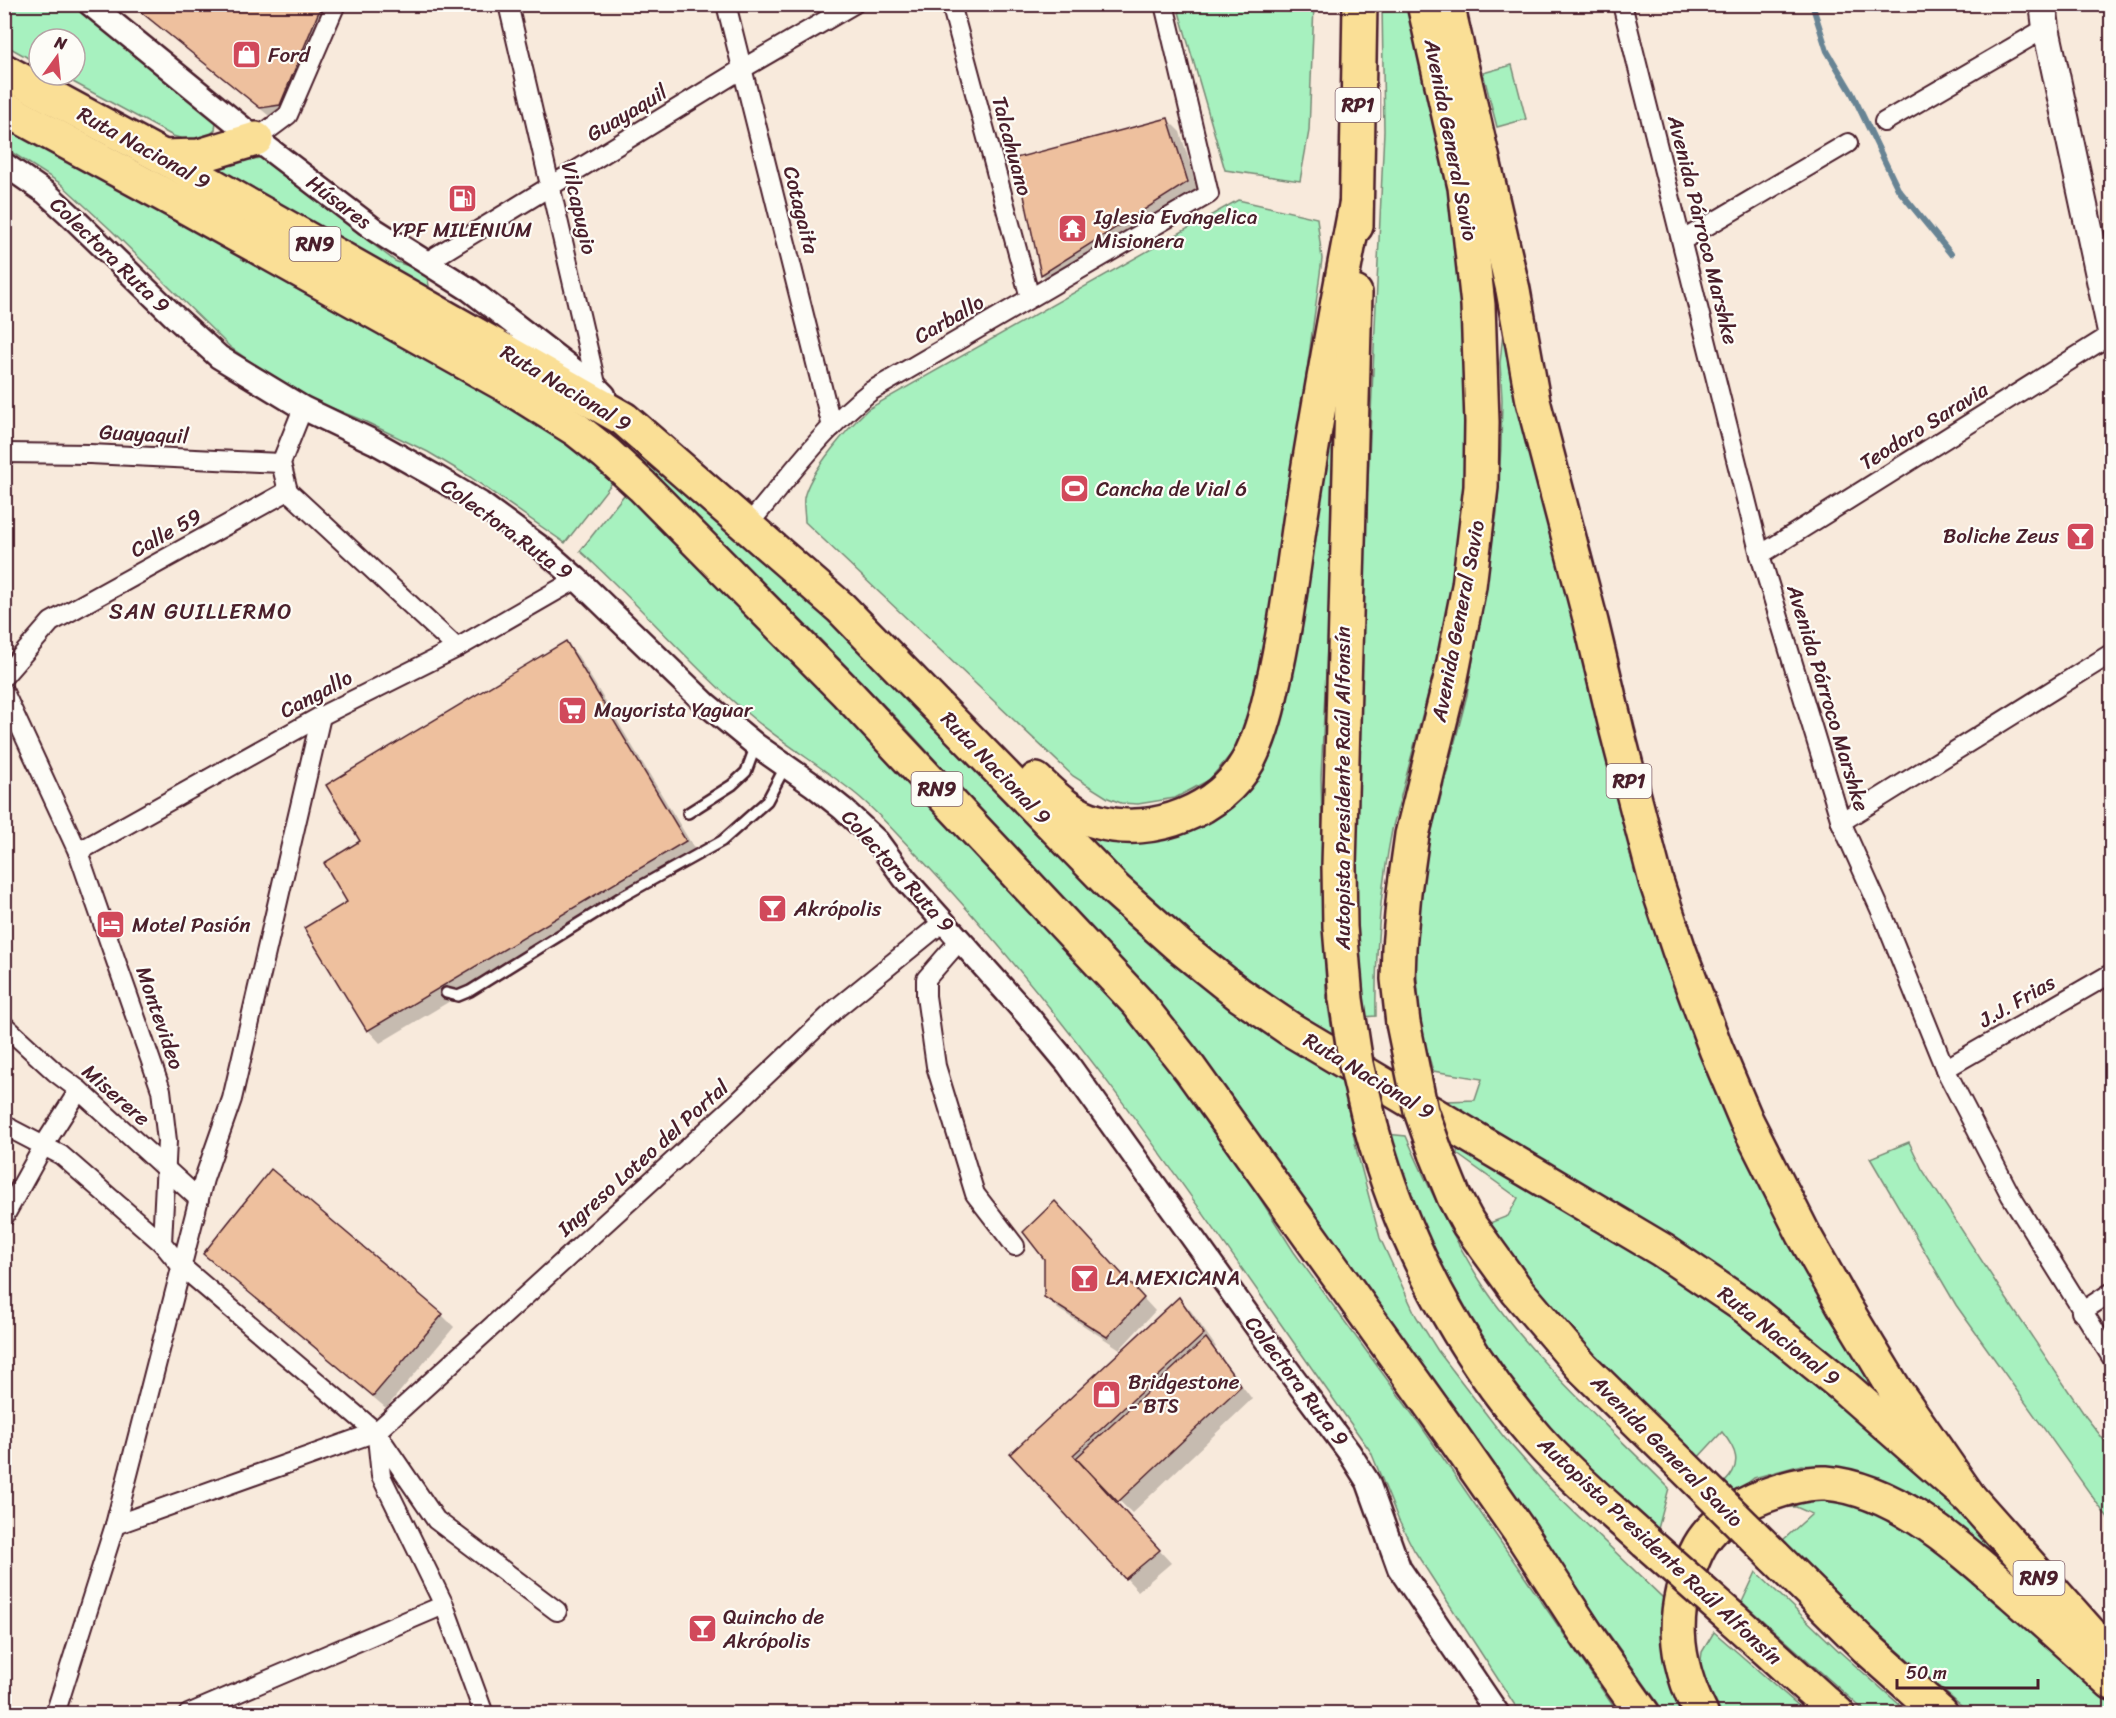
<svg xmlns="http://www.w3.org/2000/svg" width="2116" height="1718" viewBox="0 0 2116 1718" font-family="Sriracha,sans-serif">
<rect width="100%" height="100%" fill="#f8eadc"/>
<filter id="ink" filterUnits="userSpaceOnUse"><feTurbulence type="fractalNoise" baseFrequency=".0167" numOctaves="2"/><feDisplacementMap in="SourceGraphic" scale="12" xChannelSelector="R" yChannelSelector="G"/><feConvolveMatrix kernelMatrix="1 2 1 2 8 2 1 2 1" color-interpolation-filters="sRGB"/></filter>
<g filter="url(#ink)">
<!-- green -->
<g fill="#a7f1bf" stroke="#788875" stroke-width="1.5">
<polygon points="4,5 72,5 205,108 216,121 215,130 204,140 190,141 173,136 60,75 75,75 75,39 39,39 39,64 5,45"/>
<polygon points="1177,5 1314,5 1309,131 1300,181 1225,170"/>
<path d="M1382 5H1414L1432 80 1473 344 1461 548 1437 659 1392 830C1380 892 1375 954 1376 1016L1362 1017 1353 918V728L1366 523 1384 131Z"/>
<polygon points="1512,65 1526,119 1497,127 1483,73"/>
<polygon points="4,125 540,423 615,479 565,543 470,477 428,452 364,421 300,395 264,371 230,347 111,230 60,183 5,148"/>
<path d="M260 158 395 261C409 268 428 267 429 286L423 285 208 166Z"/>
<path d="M1238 200 1317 218 1322 259 1275 606 1258 688 1239 745 1209 780 1175 798 1138 804 1121 803 1108 798 1073 776 805 522C805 515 803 505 804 498 809 472 849 427 868 409Z"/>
<polygon points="1504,321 1636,849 1910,1430 1791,1321 1722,1269 1569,1175 1451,1112 1448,1101 1475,1100 1482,1079 1433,1071 1421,1030 1416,965 1420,902 1429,842 1467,695 1497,513 1501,447 1502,400 1500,363"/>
<polygon points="1345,351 1332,541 1321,778 1326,994 1333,1037 1226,963 1151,900 1082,831 1238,792 1318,512"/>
<polygon points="637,456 671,475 1342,1078 1357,1152 1380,1238 1416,1316 1438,1351 1503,1436 1548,1487 1665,1600 1690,1713 1665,1713 1484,1458 1058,895 906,728 818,637 662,484"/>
<path d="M628 490 762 623 1148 1037 1202 1107 1294 1252 1421 1426 1618 1713H1520L1414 1550 1399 1521 1371 1452C1227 1251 1091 1038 921 859 900 838 879 813 857 795 824 768 787 746 754 719 692 668 640 604 580 551Z"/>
<path d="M1386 1134 1406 1136C1429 1189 1454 1241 1486 1290 1535 1362 1608 1426 1669 1488L1658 1529C1625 1501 1591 1472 1561 1440 1479 1354 1426 1245 1386 1134Z"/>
<polygon points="1909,1142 1922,1169 2006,1298 2086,1417 2111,1449 2111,1523 1956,1305 1870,1158"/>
<path d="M1458 1143 1726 1308 1945 1493 2049 1608 1933 1507 1885 1480 1866 1474 1837 1468 1801 1465 1754 1478 1735 1493 1725 1482C1743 1464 1736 1449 1722 1432L1695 1461 1581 1344 1534 1291 1487 1224 1508 1216 1518 1198 1457 1154Z"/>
<polygon points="1791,1495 1877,1503 2111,1692 2111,1713 1969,1713 1870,1626 1783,1540 1812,1514 1796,1507 1776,1507"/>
<polygon points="1756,1572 1840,1652 1909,1713 1867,1713 1742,1602"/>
<polygon points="1714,1632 1807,1713 1721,1713 1700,1668 1702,1652"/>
</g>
<!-- shadow -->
<g fill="#0003">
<polygon points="131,4 339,4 292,117 273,119"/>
<polygon points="1168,120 1180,132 1200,195 1054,287 1042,274 1018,159"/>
<polygon points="566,643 578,656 697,853 380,1043 368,1030 306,928 350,902 362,842"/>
<polygon points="1067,1215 1155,1311 1120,1349 1058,1309 1046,1296 1046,1259"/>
<polygon points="218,1266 442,1315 454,1327 386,1408"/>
<polygon points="1179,1299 1191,1311 1216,1347 1214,1348 1252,1399 1132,1513 1104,1486 1102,1488 1171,1563 1138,1591 1012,1454"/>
</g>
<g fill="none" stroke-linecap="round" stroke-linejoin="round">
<!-- stream -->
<polyline stroke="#678494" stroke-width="6" points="1812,4 1827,51 1852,93 1898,189 1951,254"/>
</g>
<!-- building -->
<g fill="#eec09e" stroke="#4a1f2b" stroke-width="1.5">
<polygon points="131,4 322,4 280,105 260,108"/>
<polygon points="1168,118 1188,182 1041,275 1016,158"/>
<polygon points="566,641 686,841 367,1031 304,928 347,902 324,863 360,841 326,785"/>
<polygon points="271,1169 443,1314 373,1396 203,1254"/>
<polygon points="1055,1201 1144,1298 1107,1337 1044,1297 1044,1259 1023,1232"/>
<polygon points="1179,1297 1204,1334 1073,1455 1160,1550 1125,1579 1010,1454"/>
<polygon points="1206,1338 1241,1386 1118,1502 1076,1458"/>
</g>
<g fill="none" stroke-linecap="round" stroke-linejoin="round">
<defs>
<g id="service">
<polyline points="688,813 732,785 746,772 756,745"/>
<polyline points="446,993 458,996 470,991 623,896 722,841 767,801 785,767"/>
</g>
<g id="minor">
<polyline points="508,4 597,388"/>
<polyline points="726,4 832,427"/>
<polyline points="951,4 1030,298"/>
<polyline points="1622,4 1760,555 1841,822 1884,918 1945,1069 2011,1196 2112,1358"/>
<polyline points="1884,122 2046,28"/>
<polyline points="256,139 288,115 336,4"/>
<polyline points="1683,240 1848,143"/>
<polyline points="425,263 742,69 854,4"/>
<polyline points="4,453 90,454 281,463"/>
<polyline points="288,491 457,648"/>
<path d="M747 526C785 482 825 426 871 391L1209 194 1164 4"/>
<polyline points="1760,555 2112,334"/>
<polyline points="4,676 51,622 288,491 281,463 303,408"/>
<polyline points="4,692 78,852 161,1090 167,1141 162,1243 181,1266 376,1432 436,1520 557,1611"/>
<polyline points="1841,822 2112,653"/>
<polyline points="78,852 321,716 457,648 577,579"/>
<polyline points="960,940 926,979 926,996 936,1066 975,1194 1015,1246"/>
<polyline points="4,1025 55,1072 79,1090 199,1199"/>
<polyline points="1945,1069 2112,973"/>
<polyline points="4,1123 11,1129 61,1155 162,1243"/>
<polyline points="4,1217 44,1145 79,1090"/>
<polyline points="2081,1312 2112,1292"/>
<polyline points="377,1437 381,1476 444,1605 484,1714"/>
<polyline points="115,1525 376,1432 737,1103 837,1008 943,922"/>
<polyline points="55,1714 115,1525 204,1179 232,1099 321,716"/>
<polyline points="188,1714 444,1605"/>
</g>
<g id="tertiary">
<polyline points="90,4 256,139 375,230 470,290 597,388 604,395"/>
<polyline points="4,164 46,193 68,213 174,316 219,357 303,408 374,442 433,475 480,503 544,550 577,579 706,704 756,745 813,785 843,809 877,841 905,879 1028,1016 1068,1064 1276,1354 1349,1452 1368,1482 1399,1568 1498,1714"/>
</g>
<polyline id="secondary" points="2043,4 2046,28 2112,336"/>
<g id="motorway">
<polyline points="1447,4 1513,290 1533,401 1591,622 1617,731 1656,881 1679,950 1716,1049 1746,1120 1804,1235 1844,1306 1895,1390 1969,1497 2112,1658"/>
<polyline points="4,71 163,157 624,419 841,608 1116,890 1179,946 1240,995 1290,1029 1662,1250 1746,1307 1843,1386 1969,1497"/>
<polyline points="4,108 190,209 502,383 577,430 606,453 642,486 847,693 1138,1003 1190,1069 1454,1438 1522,1535 1591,1641 1643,1714"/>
<polyline points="163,157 199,156 256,139"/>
<polyline points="1356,226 1360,4"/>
<path d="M1036 780C1055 798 1073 816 1099 822 1153 837 1221 810 1248 761 1260 738 1267 712 1272 688 1285 633 1292 577 1300 522 1316 416 1336 310 1356 205"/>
<polyline points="1346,999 1340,927 1339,866 1355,293"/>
<polyline points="1403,1023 1398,979 1399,948 1404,892 1412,835 1451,677 1469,586 1481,487 1482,422 1478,305 1465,187 1424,4"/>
<path d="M1371 1127C1402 1241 1459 1350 1537 1439 1570 1476 1609 1508 1646 1542"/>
<polyline points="1436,1153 1454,1197 1468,1223 1518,1292 1582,1367 1682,1465"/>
<polyline points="1774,1556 1867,1648 1941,1714"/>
<polyline points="1733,1619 1838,1714"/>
<path d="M1701 1714C1673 1658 1670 1610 1696 1553 1708 1526 1737 1506 1764 1496 1784 1489 1804 1482 1826 1483 1898 1489 1962 1550 2014 1595 2047 1624 2079 1653 2112 1683"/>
</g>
</defs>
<!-- service casing -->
<use href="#service" stroke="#4a1f2b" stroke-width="14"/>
<!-- minor casing -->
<use href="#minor" stroke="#4a1f2b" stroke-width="22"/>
<!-- tertiary casing -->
<use href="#tertiary" stroke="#4a1f2b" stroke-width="27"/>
<!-- secondary casing -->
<use href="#secondary" stroke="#4a1f2b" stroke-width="30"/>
<!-- motorway casing -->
<use href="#motorway" stroke="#4a1f2b" stroke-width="38"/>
<!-- service -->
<use href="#service" stroke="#fdfcf7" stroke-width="9"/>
<!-- minor -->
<use href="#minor" stroke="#fdfcf7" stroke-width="18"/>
<!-- tertiary -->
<use href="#tertiary" stroke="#fdfcf7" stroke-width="22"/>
<!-- secondary -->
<use href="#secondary" stroke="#fdfcf7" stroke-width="26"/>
<!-- motorway -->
<use href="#motorway" stroke="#fadf96" stroke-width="33"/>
<defs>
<g id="motorway-bridge">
<polyline points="1346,999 1356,1064 1371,1127"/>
<polyline points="1403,1023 1421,1111 1436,1153"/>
<polyline points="1682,1465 1774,1556"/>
<polyline points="1646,1542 1733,1619"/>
</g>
</defs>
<!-- motorway-bridge casing -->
<use href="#motorway-bridge" stroke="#4a1f2b" stroke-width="38" stroke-linecap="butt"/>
<!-- motorway-bridge -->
<use href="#motorway-bridge" stroke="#fadf96" stroke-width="33"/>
</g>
</g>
<!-- icons -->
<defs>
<symbol id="shop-square" viewBox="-11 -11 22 22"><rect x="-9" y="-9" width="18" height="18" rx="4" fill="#d1495b" stroke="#fdfcf7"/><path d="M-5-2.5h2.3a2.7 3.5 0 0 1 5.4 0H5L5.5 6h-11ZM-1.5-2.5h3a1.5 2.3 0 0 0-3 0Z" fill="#fff"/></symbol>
<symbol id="fuel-square" viewBox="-11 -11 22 22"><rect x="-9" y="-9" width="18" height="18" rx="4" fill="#d1495b" stroke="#fdfcf7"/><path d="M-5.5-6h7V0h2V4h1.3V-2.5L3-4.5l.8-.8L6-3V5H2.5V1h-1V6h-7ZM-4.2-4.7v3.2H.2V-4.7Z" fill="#fff"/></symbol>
<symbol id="temple-square" viewBox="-11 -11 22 22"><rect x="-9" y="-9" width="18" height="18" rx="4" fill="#d1495b" stroke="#fdfcf7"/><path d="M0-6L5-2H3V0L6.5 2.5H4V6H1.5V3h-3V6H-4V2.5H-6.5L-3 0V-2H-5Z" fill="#fff"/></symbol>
<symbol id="stadium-square" viewBox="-11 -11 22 22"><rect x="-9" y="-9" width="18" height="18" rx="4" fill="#d1495b" stroke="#fdfcf7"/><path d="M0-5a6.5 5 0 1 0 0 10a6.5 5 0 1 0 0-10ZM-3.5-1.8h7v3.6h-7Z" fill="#fff"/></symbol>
<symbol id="bar-square" viewBox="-11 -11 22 22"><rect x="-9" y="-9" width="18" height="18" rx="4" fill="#d1495b" stroke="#fdfcf7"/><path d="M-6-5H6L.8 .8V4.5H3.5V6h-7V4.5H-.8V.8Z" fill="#fff"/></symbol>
<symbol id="supermarket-square" viewBox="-11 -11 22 22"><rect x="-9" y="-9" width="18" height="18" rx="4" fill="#d1495b" stroke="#fdfcf7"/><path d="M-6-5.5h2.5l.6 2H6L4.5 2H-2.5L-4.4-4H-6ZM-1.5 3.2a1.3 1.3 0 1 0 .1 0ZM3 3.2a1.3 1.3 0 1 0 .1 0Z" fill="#fff"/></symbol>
<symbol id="hotel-square" viewBox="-11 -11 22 22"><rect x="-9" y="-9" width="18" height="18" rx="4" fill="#d1495b" stroke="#fdfcf7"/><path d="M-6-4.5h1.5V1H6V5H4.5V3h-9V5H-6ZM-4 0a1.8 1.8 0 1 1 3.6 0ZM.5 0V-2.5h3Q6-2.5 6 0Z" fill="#fff"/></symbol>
</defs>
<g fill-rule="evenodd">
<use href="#shop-square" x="230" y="38" width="33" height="33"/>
<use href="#fuel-square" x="446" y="182" width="33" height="33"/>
<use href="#temple-square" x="1056" y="212" width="33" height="33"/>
<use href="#stadium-square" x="1058" y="472" width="33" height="33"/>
<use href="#bar-square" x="2064" y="520" width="33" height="33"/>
<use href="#supermarket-square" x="556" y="694" width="33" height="33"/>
<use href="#bar-square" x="756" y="892" width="33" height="33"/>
<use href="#hotel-square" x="94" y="908" width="33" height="33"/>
<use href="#bar-square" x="1068" y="1262" width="33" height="33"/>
<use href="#shop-square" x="1090" y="1378" width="33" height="33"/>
<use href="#bar-square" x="686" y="1612" width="33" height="33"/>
</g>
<g text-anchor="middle" stroke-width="4.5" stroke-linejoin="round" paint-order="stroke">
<!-- shield labels -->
<g fill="#fdfcf7" stroke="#806168" stroke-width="1.5">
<rect x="1335.5" y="88" width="45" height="34" rx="4.5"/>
<rect x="289.5" y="227" width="51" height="34" rx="4.5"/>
<rect x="1606.5" y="764" width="45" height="34" rx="4.5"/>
<rect x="911.5" y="772" width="51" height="34" rx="4.5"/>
<rect x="2013.5" y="1561" width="51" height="34" rx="4.5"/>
</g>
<g font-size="20" font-weight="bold" fill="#4a1f2b">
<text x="1358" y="112">RP1</text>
<text x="315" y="251">RN9</text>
<text x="1629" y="788">RP1</text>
<text x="937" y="796">RN9</text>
<text x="2039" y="1585">RN9</text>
</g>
<!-- poi labels -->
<g font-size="21" fill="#4a1f2b" stroke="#fdfcf7" text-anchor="start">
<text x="268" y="62">Ford</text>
<text x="1094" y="224">Iglesia Evangelica<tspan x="1094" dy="24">Misionera</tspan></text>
<text x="462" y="237" text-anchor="middle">YPF MILENIUM</text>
<text x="1096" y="496">Cancha de Vial 6</text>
<text x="2059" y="543" text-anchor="end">Boliche Zeus</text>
<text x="594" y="717">Mayorista Yaguar</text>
<text x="794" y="916">Akrópolis</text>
<text x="132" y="932">Motel Pasión</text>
<text x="1106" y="1285">LA MEXICANA</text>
<text x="1128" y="1389">Bridgestone<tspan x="1128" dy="24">- BTS</tspan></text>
<text x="723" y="1624">Quincho de<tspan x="723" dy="24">Akrópolis</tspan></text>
</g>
<!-- street labels -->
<g font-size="21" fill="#4a1f2b" stroke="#fdfcf7">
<text transform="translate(627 113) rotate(-31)" y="7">Guayaquil</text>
<text transform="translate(1451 140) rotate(79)" y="7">Avenida General Savio</text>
<text transform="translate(1012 146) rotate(75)" y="7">Talcahuano</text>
<text transform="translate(144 148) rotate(29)" y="7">Ruta Nacional 9</text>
<text transform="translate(339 202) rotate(37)" y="7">Húsares</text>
<text transform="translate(579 208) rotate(77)" y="7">Vilcapugio</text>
<text transform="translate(801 210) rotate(76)" y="7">Cotagaita</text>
<text transform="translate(1703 230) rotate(76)" y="7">Avenida Párroco Marshke</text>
<text transform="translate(110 255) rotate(44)" y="7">Colectora Ruta 9</text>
<text transform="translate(949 319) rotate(-30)" y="7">Carballo</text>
<text transform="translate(566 388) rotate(31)" y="7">Ruta Nacional 9</text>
<text transform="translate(1924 426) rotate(-32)" y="7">Teodoro Saravia</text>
<text transform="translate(144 434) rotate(3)" y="7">Guayaquil</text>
<text transform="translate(507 529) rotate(36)" y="7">Colectora Ruta 9</text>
<text transform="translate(166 533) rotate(-29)" y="7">Calle 59</text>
<text transform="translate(1458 621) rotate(-79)" y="7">Avenida General Savio</text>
<text transform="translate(316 694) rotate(-28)" y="7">Cangallo</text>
<text transform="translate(1828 698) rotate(73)" y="7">Avenida Párroco Marshke</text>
<text transform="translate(996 768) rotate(46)" y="7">Ruta Nacional 9</text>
<text transform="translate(1343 788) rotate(-90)" y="7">Autopista Presidente Raúl Alfonsín</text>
<text transform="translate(898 871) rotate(48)" y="7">Colectora Ruta 9</text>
<text transform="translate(2017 1001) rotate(-30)" y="7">J.J. Frias</text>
<text transform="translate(160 1018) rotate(71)" y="7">Montevideo</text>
<text transform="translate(1369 1076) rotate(31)" y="7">Ruta Nacional 9</text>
<text transform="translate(116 1095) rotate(41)" y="7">Miserere</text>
<text transform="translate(643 1158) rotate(-42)" y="7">Ingreso Loteo del Portal</text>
<text transform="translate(1779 1336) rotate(38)" y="7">Ruta Nacional 9</text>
<text transform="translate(1297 1381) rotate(53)" y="7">Colectora Ruta 9</text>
<text transform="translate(1667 1451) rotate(45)" y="7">Avenida General Savio</text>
<text transform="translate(1660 1551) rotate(43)" y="7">Autopista Presidente Raúl Alfonsín</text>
</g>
<!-- neighbourhood labels -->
<g font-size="22" letter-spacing="1.5" fill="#4a1f2b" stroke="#fdfcf7">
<text x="201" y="619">SAN GUILLERMO</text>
</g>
</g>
<!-- margin -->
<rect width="2116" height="1718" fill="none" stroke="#fdfcf7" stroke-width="24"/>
<rect x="12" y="12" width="2092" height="1694" fill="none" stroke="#4a1f2b" stroke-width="2" filter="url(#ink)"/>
<!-- north arrow -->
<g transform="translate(57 57) rotate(15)"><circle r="28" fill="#fdfcf7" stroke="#b5a4a5" stroke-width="1.5"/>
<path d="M0-4.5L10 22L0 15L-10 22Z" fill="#d1495b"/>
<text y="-9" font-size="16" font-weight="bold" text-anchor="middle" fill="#4a1f2b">N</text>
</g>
<!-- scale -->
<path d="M1897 1679v9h141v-9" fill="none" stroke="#4a1f2b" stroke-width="3"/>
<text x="1906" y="1679" font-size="18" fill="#4a1f2b" stroke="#fdfcf7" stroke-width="4.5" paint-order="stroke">50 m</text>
</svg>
